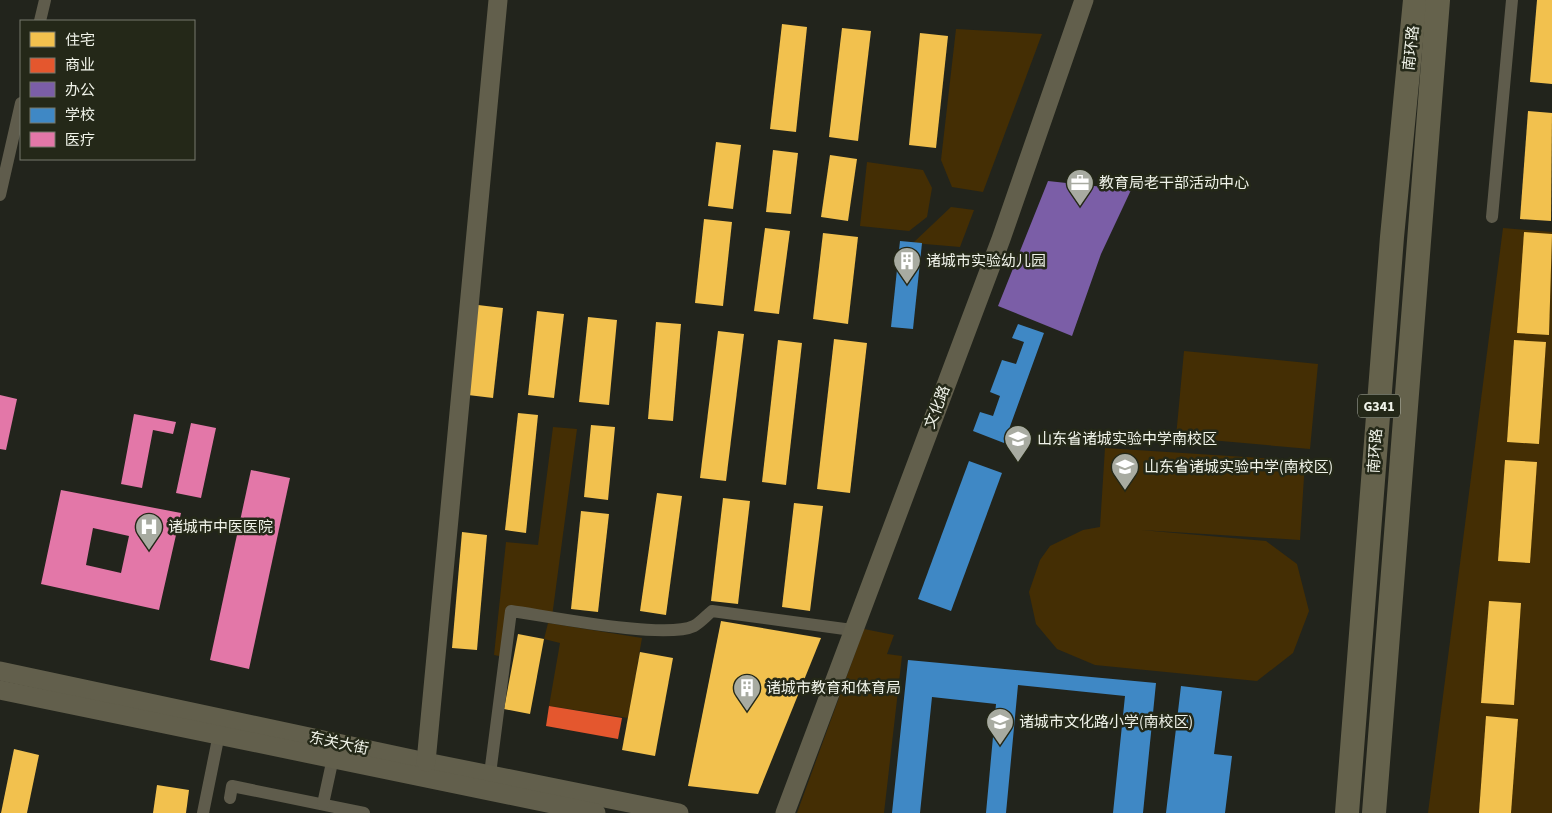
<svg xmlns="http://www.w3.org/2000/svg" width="1552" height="813" viewBox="0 0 1552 813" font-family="'Source Sans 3','Noto Sans SC',sans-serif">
<rect width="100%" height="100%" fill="#22241c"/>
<!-- green -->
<g fill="#442e04">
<polygon points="956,29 1042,34 983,192 952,187 941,160"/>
<polygon points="867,162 923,170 932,188 927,217 909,231 860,226"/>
<polygon points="951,207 974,210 960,247 913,243"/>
<polygon points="1503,228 1552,232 1552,813 1428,813"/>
<polygon points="1184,351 1318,364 1310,449 1176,437"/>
<polygon points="553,427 577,429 552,617 511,611 504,657 494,655 506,542 538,545"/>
<polygon points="1105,448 1305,461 1300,540 1141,530 1266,541 1297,564 1309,611 1293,653 1257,681 1095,665 1057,649 1036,624 1029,592 1040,560 1050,546 1083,530 1100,527"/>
<polygon points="548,623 642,638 628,718 549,706 560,643 544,639"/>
<polygon points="864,629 894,635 887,654 902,656 884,813 797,813"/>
</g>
<!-- homes -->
<g fill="#f2c14e">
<polygon points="1537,0 1552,0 1552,84 1530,82"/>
<polygon points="782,24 807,27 796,132 770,129"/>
<polygon points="842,28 871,31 858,141 829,137"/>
<polygon points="920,33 948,36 936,148 909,145"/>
<polygon points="1528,111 1552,113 1551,221 1520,219"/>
<polygon points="716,142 741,145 733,209 708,206"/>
<polygon points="773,150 798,153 791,214 766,212"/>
<polygon points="830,155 857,159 848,221 821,217"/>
<polygon points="704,219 732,222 723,306 695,303"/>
<polygon points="765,228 790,231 779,314 754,311"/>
<polygon points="1524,232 1552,234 1549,335 1517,333"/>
<polygon points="823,233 858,237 848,324 813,319"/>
<polygon points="478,305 503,308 493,398 468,395"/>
<polygon points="537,311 564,314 554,398 528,395"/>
<polygon points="588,317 617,320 609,405 579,402"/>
<polygon points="656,322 681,324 673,421 648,419"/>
<polygon points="718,331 744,334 726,481 700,478"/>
<polygon points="834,339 867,343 850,493 817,489"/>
<polygon points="778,340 802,343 786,485 762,482"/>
<polygon points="1514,340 1546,342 1539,444 1507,442"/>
<polygon points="518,413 538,415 526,533 505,530"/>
<polygon points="591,425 615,427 608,500 584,497"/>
<polygon points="1505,460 1537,462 1530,563 1498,561"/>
<polygon points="657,493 682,496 666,615 640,611"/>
<polygon points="723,498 750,501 738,604 711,601"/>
<polygon points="794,503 823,506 810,611 782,607"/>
<polygon points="581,511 609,514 598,612 571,609"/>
<polygon points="462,532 487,535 477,650 452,648"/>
<polygon points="1489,601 1521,603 1514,705 1481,703"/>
<polygon points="721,621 821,638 758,794 688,786"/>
<polygon points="518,634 544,639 530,714 504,709"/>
<polygon points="640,652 673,658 655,756 622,750"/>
<polygon points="1486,716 1518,719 1511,813 1479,813"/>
<polygon points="14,749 39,755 27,813 1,813"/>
<polygon points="157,785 189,790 186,813 153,813"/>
</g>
<!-- shops -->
<polygon fill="#e4572e" points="549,706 622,718 618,739 546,726"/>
<!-- offices -->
<polygon fill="#7b5ea7" points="1048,181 1131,190 1101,254 1072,336 998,306"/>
<!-- schools -->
<g fill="#3f88c5">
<polygon points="900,241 922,243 913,329 891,327"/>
<polygon points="1018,324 1044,333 1004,443 973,431 980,412 993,416 1000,396 990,392 1002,360 1016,364 1024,342 1012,338"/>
<polygon points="969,461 1002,473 951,611 918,599"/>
<polygon points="908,660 1156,683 1143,813 1113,813 1125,696 1018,685 1006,813 986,813 996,704 932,697 920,813 892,813"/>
<polygon points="1181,686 1222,691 1214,754 1232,756 1225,813 1166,813"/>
</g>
<!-- health -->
<g fill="#e377a8" fill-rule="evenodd">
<polygon points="0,395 17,399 6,450 0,449"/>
<polygon points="134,414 176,422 173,434 153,430 142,488 121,484"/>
<polygon points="191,423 216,428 201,498 176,493"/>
<polygon points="251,470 290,478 249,669 210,660"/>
<path d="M61 490 181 513 159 610 41 584ZM93 528 129 536 121 573 86 565Z"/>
</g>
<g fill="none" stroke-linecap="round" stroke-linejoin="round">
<!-- street -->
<g stroke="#5f5c4c" stroke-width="12">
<polyline points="40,21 45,0"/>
<polyline points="0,195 21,103"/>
<polyline points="1492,217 1512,0"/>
<path d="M490 774 511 611C547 616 665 640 694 626 700 623 706 616 712 611L852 630"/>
<polyline points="230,798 232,786 364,813"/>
<polyline points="323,804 333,758"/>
<polyline points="203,813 219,734"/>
</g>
<!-- secondary -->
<g stroke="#625f4c" stroke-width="19">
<polyline points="0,671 426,762 679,813"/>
<polyline points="0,690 596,813"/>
<polyline points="426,762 498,0"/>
<polyline points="785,813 1001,239 1084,0"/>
</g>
<!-- highway -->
<g stroke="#65624c" stroke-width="24">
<polyline points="1347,813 1392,237 1415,0"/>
<polyline points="1374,813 1438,0"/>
</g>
</g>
<!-- icons -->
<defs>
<symbol id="office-pin" viewBox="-11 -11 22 30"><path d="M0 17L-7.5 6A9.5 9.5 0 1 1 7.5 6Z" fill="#a8aba1" stroke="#242818"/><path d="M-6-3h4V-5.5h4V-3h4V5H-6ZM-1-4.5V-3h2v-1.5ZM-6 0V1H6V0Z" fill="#fff"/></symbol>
<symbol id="building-pin" viewBox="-11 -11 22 30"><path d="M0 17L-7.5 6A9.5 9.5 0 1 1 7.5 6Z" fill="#a8aba1" stroke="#242818"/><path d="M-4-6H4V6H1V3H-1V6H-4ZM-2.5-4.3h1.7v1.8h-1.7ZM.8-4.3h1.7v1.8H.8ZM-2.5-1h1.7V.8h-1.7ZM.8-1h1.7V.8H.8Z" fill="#fff"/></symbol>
<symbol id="school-pin" viewBox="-11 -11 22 30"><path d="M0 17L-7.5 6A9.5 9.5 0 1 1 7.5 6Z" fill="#a8aba1" stroke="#242818"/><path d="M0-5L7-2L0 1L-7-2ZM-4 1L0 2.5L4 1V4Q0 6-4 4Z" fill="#fff"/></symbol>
<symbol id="hospital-pin" viewBox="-11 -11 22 30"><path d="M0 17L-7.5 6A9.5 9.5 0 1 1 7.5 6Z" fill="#a8aba1" stroke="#242818"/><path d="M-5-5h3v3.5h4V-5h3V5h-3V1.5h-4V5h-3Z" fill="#fff"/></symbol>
</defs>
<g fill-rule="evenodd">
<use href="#office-pin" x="1064" y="167" width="32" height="43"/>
<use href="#building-pin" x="891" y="245" width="32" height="43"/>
<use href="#school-pin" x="1002" y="423" width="32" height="43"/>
<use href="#school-pin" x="1109" y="451" width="32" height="43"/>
<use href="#hospital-pin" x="133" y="511" width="32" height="43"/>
<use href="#building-pin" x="731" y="672" width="32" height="43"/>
<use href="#school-pin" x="984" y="706" width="32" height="43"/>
</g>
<g text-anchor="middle" stroke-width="5" stroke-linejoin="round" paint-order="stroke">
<!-- shield labels -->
<rect fill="#242818" stroke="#b3b6aa" stroke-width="1" x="1358" y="394.5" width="42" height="23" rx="4"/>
<g font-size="14" font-weight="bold" fill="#f0f3e9">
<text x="1379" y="411">G341</text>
</g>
<!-- street labels -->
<g font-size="15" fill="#f0f3e9" stroke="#242818">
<text transform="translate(1411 48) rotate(-84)" y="5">南环路</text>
<text transform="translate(937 407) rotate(-69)" y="5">文化路</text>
<text transform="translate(1375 451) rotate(-86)" y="5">南环路</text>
<text transform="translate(339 743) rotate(12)" y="5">东关大街</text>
</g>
<!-- poi labels -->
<g font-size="15" fill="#f0f3e9" stroke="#242818" text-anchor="start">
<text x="1099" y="188">教育局老干部活动中心</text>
<text x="926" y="266">诸城市实验幼儿园</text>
<text x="1037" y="444">山东省诸城实验中学南校区</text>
<text x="1144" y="472">山东省诸城实验中学(南校区)</text>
<text x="168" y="532">诸城市中医医院</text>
<text x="766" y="693">诸城市教育和体育局</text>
<text x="1019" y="727">诸城市文化路小学(南校区)</text>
</g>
</g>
<!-- legend -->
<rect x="20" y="20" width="175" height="140" fill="#242818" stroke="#76796c"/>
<rect x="30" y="32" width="25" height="15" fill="#f2c14e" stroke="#76796c"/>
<text x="65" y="45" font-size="15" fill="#f0f3e9">住宅</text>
<rect x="30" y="58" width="25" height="15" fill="#e4572e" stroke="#76796c"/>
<text x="65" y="70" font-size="15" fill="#f0f3e9">商业</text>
<rect x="30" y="82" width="25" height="15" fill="#7b5ea7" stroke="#76796c"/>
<text x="65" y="95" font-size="15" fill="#f0f3e9">办公</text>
<rect x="30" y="108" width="25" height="15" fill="#3f88c5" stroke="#76796c"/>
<text x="65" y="120" font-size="15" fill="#f0f3e9">学校</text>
<rect x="30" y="132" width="25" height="15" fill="#e377a8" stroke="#76796c"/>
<text x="65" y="145" font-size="15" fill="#f0f3e9">医疗</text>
</svg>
